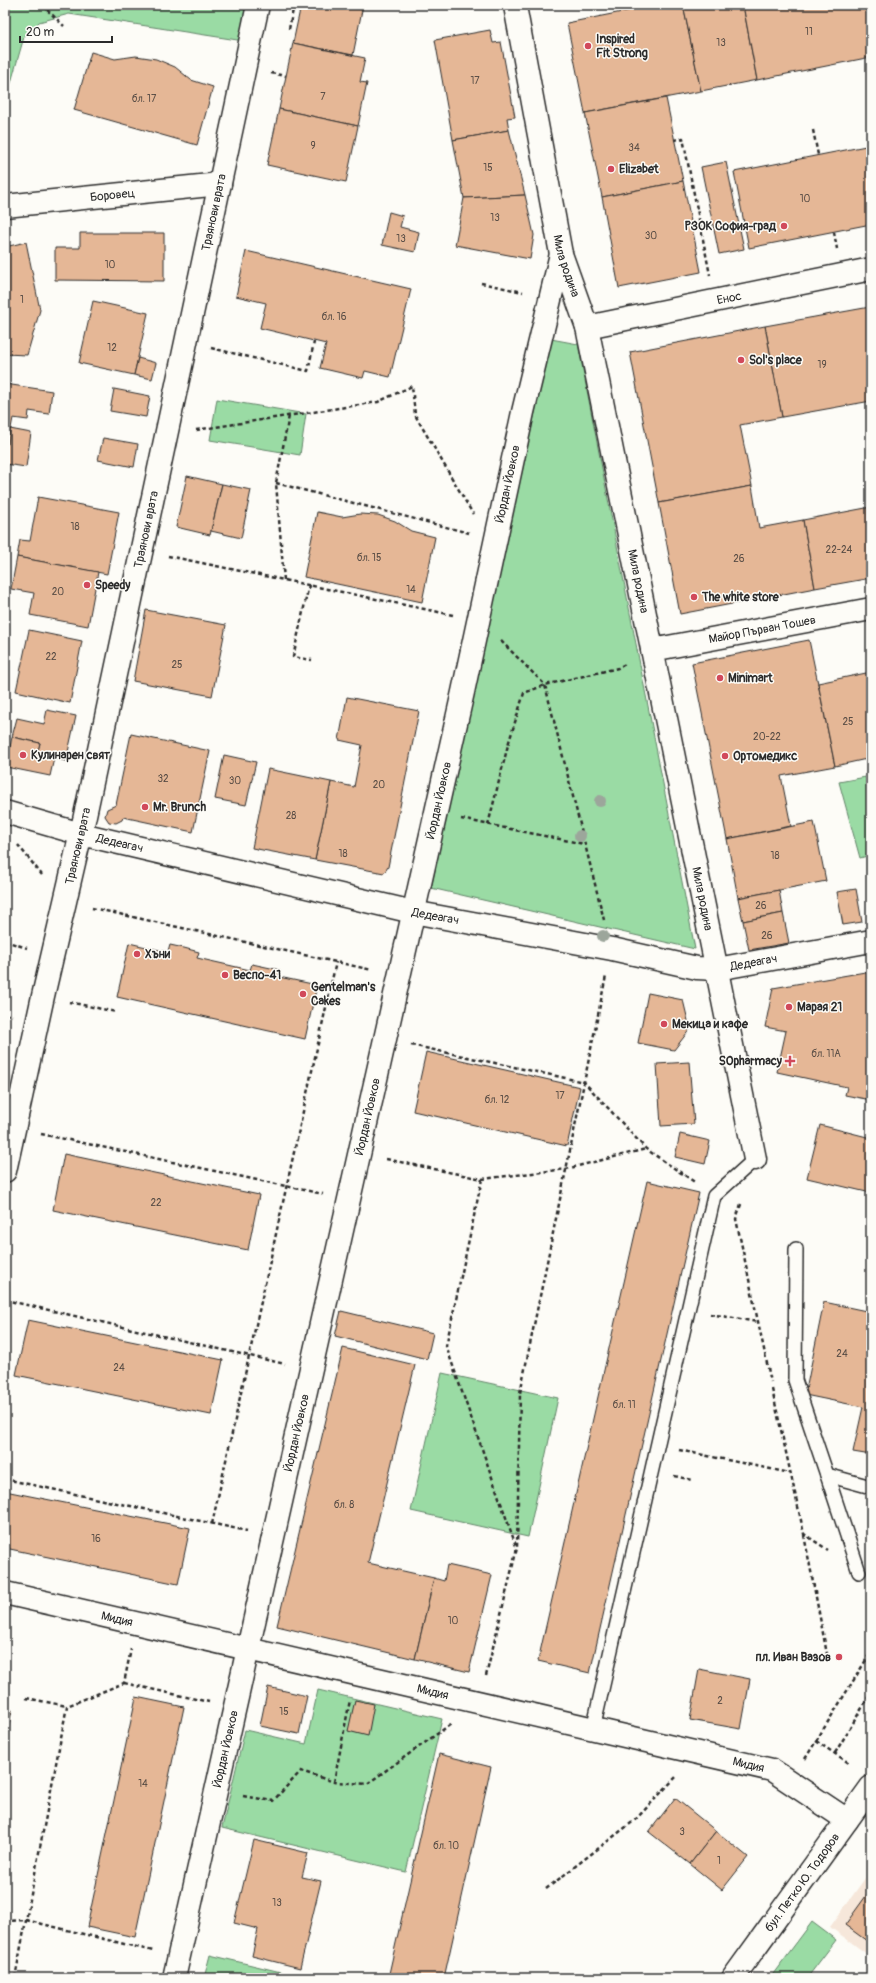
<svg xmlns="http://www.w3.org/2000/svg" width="876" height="1983" viewBox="0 0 876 1983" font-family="Pangolin,sans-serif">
<rect width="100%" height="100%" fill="#fdfcf7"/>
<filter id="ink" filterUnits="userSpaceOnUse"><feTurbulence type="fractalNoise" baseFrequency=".025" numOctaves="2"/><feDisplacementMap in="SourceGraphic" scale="8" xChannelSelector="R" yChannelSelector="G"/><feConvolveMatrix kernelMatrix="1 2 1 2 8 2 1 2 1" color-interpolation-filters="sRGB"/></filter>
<g filter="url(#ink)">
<!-- built -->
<polygon fill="#f6e7da" points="871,1870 871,1957 830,1927"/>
<!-- green -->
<g fill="#9adba4" stroke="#628368">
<polygon points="5,5 249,5 244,41 69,14 39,22 24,37 8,93 5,91"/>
<polygon points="551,339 578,344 695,949 431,888"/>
<polygon points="217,399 306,414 300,455 210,440"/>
<polygon points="871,776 871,855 860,858 839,782"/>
<polygon points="442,1373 558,1398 528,1537 411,1511"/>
<polygon points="318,1690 442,1719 406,1872 222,1828 245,1730 306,1744"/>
<polygon points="812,1922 836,1940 807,1978 770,1978"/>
<polygon points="210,1955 306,1978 204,1978"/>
</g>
<!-- building -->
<g fill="#e5b796" stroke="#2b2b2b">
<polygon points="301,5 363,5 353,55 293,43"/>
<polygon points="657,5 683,5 701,91 585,113 567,23"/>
<polygon points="683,5 743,5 757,80 701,91"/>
<polygon points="743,5 871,5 871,57 757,80"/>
<polygon points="490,30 493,43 501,42 515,117 507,118 509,130 453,140 435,40"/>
<polygon points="293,43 365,58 360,82 367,83 358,126 279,109"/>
<polygon points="91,52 115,59 136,56 156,59 175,67 191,80 213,87 197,145 74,110"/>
<polygon points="666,98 683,181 602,197 585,113"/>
<polygon points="279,109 358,126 346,182 267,165"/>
<polygon points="509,130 525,195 464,198 453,140"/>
<polygon points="871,145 871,224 749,248 734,172"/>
<polygon points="726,162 744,249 719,254 701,167"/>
<polygon points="683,181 701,272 619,288 602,197"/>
<polygon points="525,195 534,235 530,259 455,245 464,198"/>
<polygon points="389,212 403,216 400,227 419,232 415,252 382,245"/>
<polygon points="80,233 164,233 164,281 55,280 55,248 80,248"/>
<polygon points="26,242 40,310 27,355 5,354 5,247"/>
<polygon points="246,251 411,289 390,377 365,371 363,378 320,368 326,344 260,328 266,303 236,296"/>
<polygon points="93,301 148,313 134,375 79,363"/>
<polygon points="870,307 871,401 782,417 765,326"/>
<polygon points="765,326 782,417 740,425 752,486 659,503 630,352"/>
<polygon points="138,358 156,363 152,379 134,375"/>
<polygon points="5,384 52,391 49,414 29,411 28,420 13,418 8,444 5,444"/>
<polygon points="114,389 150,396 146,417 110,411"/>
<polygon points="10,429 31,433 26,467 5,464 5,444 8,444"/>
<polygon points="103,438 138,444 134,467 98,460"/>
<polygon points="187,476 222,484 210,535 176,527"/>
<polygon points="222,484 251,490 241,538 211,531"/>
<polygon points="752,486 759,528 803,520 815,588 680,614 659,503"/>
<polygon points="38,497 119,512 107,574 17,557 20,540 30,541"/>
<polygon points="871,507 871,578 815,588 803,520"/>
<polygon points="317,512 342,517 360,514 378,515 395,521 411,531 435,537 422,602 304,577"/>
<polygon points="17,557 98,572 88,626 30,615 34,593 11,589"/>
<polygon points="146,610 226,625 212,696 133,681"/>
<polygon points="29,630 82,641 70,703 16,691"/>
<polygon points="809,640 835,766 781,776 791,826 727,839 692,663"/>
<polygon points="871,672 871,758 835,766 818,683"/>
<polygon points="347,697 419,711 388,867 384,873 315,860 331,782 354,787 362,745 339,740"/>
<polygon points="47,710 76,716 66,761 37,754 40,743 12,737 17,718 44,724"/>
<polygon points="131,734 210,751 193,832 123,817 122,820 116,823 109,822 105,816 107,809 116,805"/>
<polygon points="12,737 40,743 37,754 54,758 50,776 6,767"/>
<polygon points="224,755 256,762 246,805 215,799"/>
<polygon points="268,769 331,782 315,860 252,848"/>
<polygon points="814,822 826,881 738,898 727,839"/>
<polygon points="856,889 862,922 843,925 837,892"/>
<polygon points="779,890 783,913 743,921 738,898"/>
<polygon points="783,913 789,943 749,950 743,921"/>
<polygon points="129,943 168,952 170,945 184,948 199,952 197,958 250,970 252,964 280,970 279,977 317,985 305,1039 117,997"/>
<polygon points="871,971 871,1012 867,1032 871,1033 871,1100 845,1095 847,1087 777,1072 786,1031 765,1027 773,988"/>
<polygon points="648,993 683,1000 690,1029 674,1050 638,1043"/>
<polygon points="426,1052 580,1087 567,1146 413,1111"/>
<polygon points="689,1062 694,1124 661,1126 657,1064"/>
<polygon points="820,1125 871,1138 871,1193 807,1178"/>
<polygon points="680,1134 710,1141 705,1164 675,1157"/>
<polygon points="64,1154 259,1195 248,1250 53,1210"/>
<polygon points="647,1181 699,1193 590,1673 538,1661"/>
<polygon points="824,1302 871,1312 871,1455 853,1452 863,1407 805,1395"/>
<polygon points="341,1311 433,1333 427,1359 335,1336"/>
<polygon points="28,1320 223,1360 211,1415 16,1375"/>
<polygon points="343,1348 415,1365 368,1563 434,1578 415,1659 277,1626"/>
<polygon points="5,1491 190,1528 178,1584 5,1548"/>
<polygon points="447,1565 492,1575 469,1672 415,1659 434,1578 444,1581"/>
<polygon points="699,1669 750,1679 741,1729 690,1720"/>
<polygon points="268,1687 307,1696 299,1734 260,1726"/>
<polygon points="136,1697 184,1707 135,1937 87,1927"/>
<polygon points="355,1700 374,1704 368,1736 348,1731"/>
<polygon points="5,1708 12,1710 5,1744"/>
<polygon points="439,1754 491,1767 444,1978 388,1978"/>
<polygon points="675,1798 716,1831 690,1864 649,1832"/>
<polygon points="716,1831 748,1857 722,1890 690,1864"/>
<polygon points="254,1840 308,1853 302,1877 321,1881 300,1968 252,1956 258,1929 234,1923"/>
<polygon points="871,1889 871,1944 845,1925"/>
</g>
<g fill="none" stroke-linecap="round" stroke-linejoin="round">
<defs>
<g id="lane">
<polyline points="796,1249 795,1380 827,1475"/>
<polyline points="859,1572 827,1475 871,1487"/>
<polyline points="593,1729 714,1196 755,1159"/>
</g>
<g id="street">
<path id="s1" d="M515 6 561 254 587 327 755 1159"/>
<path id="s2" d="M5 206 220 184"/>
<path id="s3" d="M587 327 871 269"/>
<path id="s4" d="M652 650 871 609"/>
<path id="s5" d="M5 812 81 834 413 912 612 949 697 968 717 969 871 941"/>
<path id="s6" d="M5 1171 43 996 84 820 258 5"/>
<path id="s7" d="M5 1593 772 1770 847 1820"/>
<path id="s8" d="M174 1978 463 692 523 412 561 254"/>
</g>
<g id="secondary">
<path id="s9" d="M733 1978 871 1787"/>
</g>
</defs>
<!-- lane casing -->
<use href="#lane" stroke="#2b2b2b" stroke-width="16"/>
<!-- street casing -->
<use href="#street" stroke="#2b2b2b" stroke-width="25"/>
<!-- secondary casing -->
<use href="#secondary" stroke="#2b2b2b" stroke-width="25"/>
<!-- path -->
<g stroke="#2b2b2b" stroke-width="2.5" stroke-dasharray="4 3" stroke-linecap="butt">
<polyline points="42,5 64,26"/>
<polyline points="289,29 294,5"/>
<polyline points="271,73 286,76"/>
<polyline points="813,130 818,155"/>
<polyline points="674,140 683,138 710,275"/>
<polyline points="692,228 700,226"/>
<polyline points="834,232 837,249"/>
<polyline points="481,283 523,292"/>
<polyline points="211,348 308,371 314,342"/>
<polyline points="196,430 378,402 412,386 415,415 473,514"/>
<polyline points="276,483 469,533"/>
<polyline points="168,556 453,615"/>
<polyline points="284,580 276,483 289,416"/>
<polyline points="309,585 293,657 312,660"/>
<polyline points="501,641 545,685 604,920"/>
<polyline points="461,819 584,844"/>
<polyline points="488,825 508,745 524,693 545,685 618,668 627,663"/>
<polyline points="18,845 42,875"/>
<polyline points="92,908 372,970"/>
<polyline points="5,941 27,948"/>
<polyline points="69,1002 116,1012"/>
<polyline points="5,1014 12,1016"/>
<polyline points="411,1045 584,1082 646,1149 696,1183"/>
<polyline points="41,1134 323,1194"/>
<polyline points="386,1159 482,1179 566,1169 646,1149"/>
<polyline points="482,1179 446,1346 516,1546"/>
<polyline points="741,1204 736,1219 771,1382"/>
<polyline points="5,1300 285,1364"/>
<polyline points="710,1314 758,1322"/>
<polyline points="772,1389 804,1534 828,1550"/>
<polyline points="679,1450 790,1473"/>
<polyline points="674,1476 693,1480"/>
<polyline points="5,1479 247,1531"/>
<polyline points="212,1524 336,962"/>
<polyline points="804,1535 827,1654"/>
<polyline points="486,1676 517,1548 520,1393 606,976"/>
<polyline points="124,1683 209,1702"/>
<polyline points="26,1698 67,1706"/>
<polyline points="816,1741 849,1763"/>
<polyline points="835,1753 871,1693"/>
<polyline points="805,1759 871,1652"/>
<polyline points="334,1782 350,1700"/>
<polyline points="243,1796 273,1801 301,1771 334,1782 367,1784 451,1724"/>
<polyline points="546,1889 635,1820 677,1776"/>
<polyline points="5,1921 26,1920 153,1951"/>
<polyline points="15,1978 67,1706 124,1683 131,1649"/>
</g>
<!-- lane -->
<use href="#lane" stroke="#fdfcf7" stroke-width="13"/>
<!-- street -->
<use href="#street" stroke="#fdfcf7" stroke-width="22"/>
<!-- secondary -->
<use href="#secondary" stroke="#fdfcf7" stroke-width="22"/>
</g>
<!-- trees -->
<g fill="#9ca69b">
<circle cx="600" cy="801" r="6"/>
<circle cx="580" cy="836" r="6"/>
<circle cx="603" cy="936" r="6"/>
</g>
</g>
<!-- markers -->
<g fill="#d1495b" stroke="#fdfcf7" stroke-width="1.5">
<circle cx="588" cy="46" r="4"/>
<circle cx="611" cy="169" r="4"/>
<circle cx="784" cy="226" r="4"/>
<circle cx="741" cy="360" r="4"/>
<circle cx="87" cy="585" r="4"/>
<circle cx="694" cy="597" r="4"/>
<circle cx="720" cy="678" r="4"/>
<circle cx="23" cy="755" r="4"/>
<circle cx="725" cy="756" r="4"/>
<circle cx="145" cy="807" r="4"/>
<circle cx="137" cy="954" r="4"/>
<circle cx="225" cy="975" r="4"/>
<circle cx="303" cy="994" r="4"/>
<circle cx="789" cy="1007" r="4"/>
<circle cx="664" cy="1024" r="4"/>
<path d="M788 1055h4v4h4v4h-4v4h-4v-4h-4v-4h4z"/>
<circle cx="839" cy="1657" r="4"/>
</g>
<g text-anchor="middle" stroke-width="3" stroke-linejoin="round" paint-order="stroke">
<!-- number labels -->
<g font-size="10" fill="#5a4e46">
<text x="809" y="35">11</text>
<text x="721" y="46">13</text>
<text x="475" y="84">17</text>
<text x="323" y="100">7</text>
<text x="144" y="102">бл. 17</text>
<text x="313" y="149">9</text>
<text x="634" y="151">34</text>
<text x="488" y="171">15</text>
<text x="805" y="202">10</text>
<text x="495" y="221">13</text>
<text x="651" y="239">30</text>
<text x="401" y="242">13</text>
<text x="110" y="268">10</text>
<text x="22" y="303">1</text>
<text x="334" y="320">бл. 16</text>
<text x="112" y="351">12</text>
<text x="822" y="368">19</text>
<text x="75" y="530">18</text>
<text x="839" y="553">22-24</text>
<text x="369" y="561">бл. 15</text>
<text x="739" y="562">26</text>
<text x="411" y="593">14</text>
<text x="58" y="595">20</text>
<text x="51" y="660">22</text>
<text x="177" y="668">25</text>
<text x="848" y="725">25</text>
<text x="767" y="740">20-22</text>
<text x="163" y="782">32</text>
<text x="235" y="784">30</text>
<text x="379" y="788">20</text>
<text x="291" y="819">28</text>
<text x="343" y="857">18</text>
<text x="775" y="859">18</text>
<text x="761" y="909">26</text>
<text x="767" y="939">26</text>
<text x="826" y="1057">бл. 11А</text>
<text x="560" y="1099">17</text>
<text x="497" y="1103">бл. 12</text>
<text x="156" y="1206">22</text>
<text x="842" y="1357">24</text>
<text x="119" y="1371">24</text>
<text x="624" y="1408">бл. 11</text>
<text x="344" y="1508">бл. 8</text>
<text x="96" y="1542">16</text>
<text x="453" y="1624">10</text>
<text x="720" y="1704">2</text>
<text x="284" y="1715">15</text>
<text x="143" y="1787">14</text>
<text x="682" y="1835">3</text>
<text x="446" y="1849">бл. 10</text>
<text x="719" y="1864">1</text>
<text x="277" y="1906">13</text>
</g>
<!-- poi labels -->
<g font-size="12" font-weight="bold" fill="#2b2b2b" stroke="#fdfcf7" text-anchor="start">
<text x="596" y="43">Inspired<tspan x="596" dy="14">Fit Strong</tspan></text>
<text x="619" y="173">Elizabet</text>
<text x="776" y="230" text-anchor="end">РЗОК София-град</text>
<text x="749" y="364">Sol's place</text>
<text x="95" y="589">Speedy</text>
<text x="702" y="601">The white store</text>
<text x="728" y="682">Minimart</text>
<text x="31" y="759">Кулинарен свят</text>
<text x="733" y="760">Ортомедикс</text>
<text x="153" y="811">Mr. Brunch</text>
<text x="145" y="958">Хъни</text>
<text x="233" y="979">Веспо-41</text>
<text x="311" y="991">Gentelman's<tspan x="311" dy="14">Cakes</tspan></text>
<text x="797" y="1011">Марая 21</text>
<text x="672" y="1028">Мекица и кафе</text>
<text x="782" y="1065" text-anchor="end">SOpharmacy</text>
<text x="831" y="1661" text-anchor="end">пл. Иван Вазов</text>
</g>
<!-- street labels -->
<g font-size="12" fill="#2b2b2b" stroke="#fdfcf7">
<text dy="4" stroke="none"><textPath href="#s2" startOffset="108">Боровец</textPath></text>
<text dy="4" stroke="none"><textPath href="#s6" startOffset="981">Траянови врата</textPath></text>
<text dy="4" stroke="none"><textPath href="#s1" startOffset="265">Мила родина</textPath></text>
<text dy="4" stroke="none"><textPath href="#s3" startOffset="145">Енос</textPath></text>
<text dy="4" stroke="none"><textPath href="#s8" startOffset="1531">Йордан Йовков</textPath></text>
<text dy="4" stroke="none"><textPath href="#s6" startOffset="657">Траянови врата</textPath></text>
<text dy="4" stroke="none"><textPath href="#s1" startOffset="589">Мила родина</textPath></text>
<text dy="4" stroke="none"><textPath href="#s4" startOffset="112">Майор Първан Тошев</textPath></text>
<text dy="4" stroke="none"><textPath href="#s8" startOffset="1207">Йордан Йовков</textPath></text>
<text dy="4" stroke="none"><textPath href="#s5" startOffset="119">Дедеагач</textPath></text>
<text dy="4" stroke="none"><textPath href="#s6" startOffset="333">Траянови врата</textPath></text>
<text dy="4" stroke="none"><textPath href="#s1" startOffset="913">Мила родина</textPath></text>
<text dy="4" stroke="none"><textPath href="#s5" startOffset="443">Дедеагач</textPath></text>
<text dy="4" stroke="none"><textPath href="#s5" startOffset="767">Дедеагач</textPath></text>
<text dy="4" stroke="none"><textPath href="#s8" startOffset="883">Йордан Йовков</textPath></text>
<text dy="4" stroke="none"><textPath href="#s8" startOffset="559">Йордан Йовков</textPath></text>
<text dy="4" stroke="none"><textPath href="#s7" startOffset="115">Мидия</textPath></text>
<text dy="4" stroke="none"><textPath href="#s7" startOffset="439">Мидия</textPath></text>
<text dy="4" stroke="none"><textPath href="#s8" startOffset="235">Йордан Йовков</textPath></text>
<text dy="4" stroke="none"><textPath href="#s7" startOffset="763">Мидия</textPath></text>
<text dy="4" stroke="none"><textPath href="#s9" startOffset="118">бул. Петко Ю. Тодоров</textPath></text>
</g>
</g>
<!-- margin -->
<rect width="876" height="1983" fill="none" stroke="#fdfcf7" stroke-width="20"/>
<rect x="10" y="10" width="856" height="1963" fill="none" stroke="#2b2b2b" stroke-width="1.5" filter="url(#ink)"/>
<!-- scale -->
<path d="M20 36v6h92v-6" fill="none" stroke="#2b2b2b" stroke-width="2"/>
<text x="26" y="36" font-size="12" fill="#2b2b2b" stroke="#fdfcf7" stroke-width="3" paint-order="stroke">20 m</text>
</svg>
